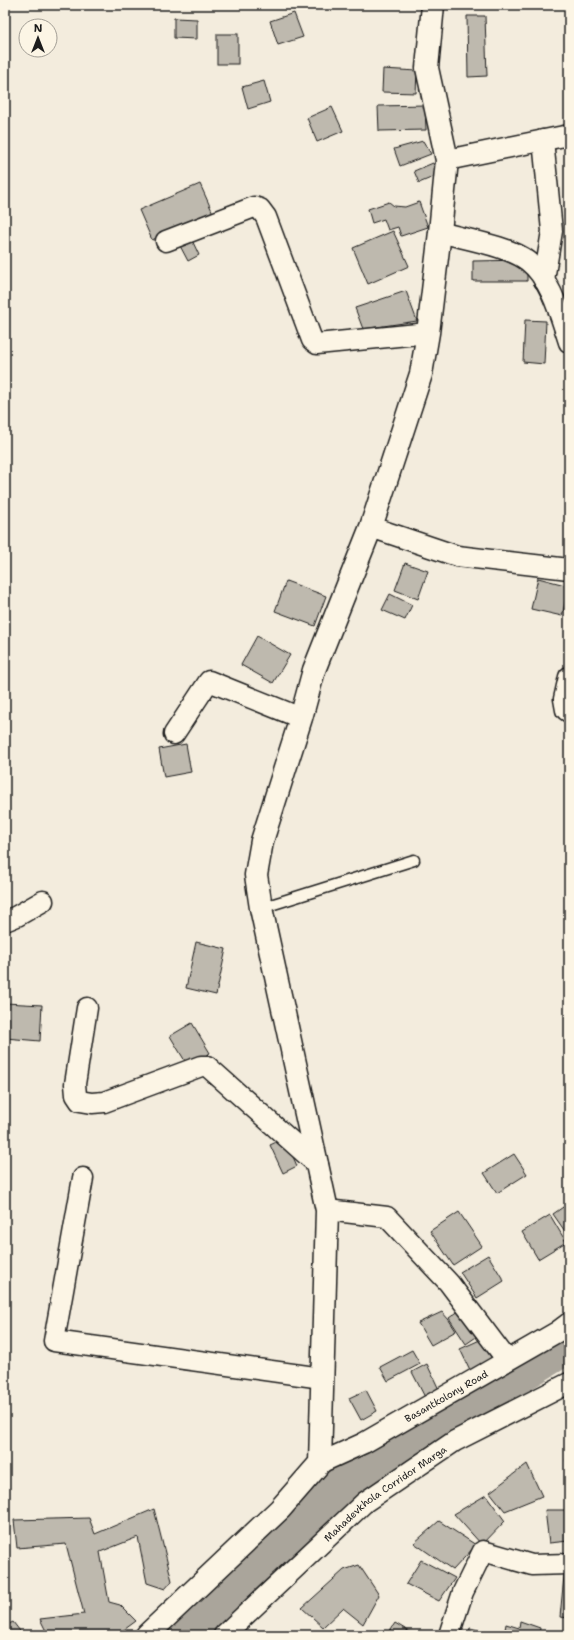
<svg xmlns="http://www.w3.org/2000/svg" width="574" height="1640" viewBox="0 0 574 1640" font-family="'Shantell Sans',sans-serif">
<rect width="100%" height="100%" fill="#f3ecdd"/>
<filter id="ink" filterUnits="userSpaceOnUse"><feTurbulence type="fractalNoise" baseFrequency=".025" numOctaves="2"/><feDisplacementMap in="SourceGraphic" scale="8" xChannelSelector="R" yChannelSelector="G"/><feConvolveMatrix kernelMatrix="1 2 1 2 8 2 1 2 1" color-interpolation-filters="sRGB"/></filter>
<g filter="url(#ink)">
<g fill="none" stroke-linecap="round" stroke-linejoin="round">
<!-- river -->
<polyline stroke="#aaa59b" stroke-width="43" points="189,1635 345,1478 569,1341"/>
</g>
<!-- building -->
<g fill="#beb9ae" stroke="#1c1c1c">
<polygon points="294,13 303,37 278,45 270,21"/>
<polygon points="467,16 485,16 487,76 468,77"/>
<polygon points="174,18 197,19 197,39 174,38"/>
<rect x="217" y="34" width="21" height="30"/>
<polygon points="383,69 417,71 416,93 382,92"/>
<polygon points="264,81 270,102 248,109 242,87"/>
<polygon points="425,105 426,130 379,131 378,106"/>
<polygon points="332,107 343,131 317,142 307,118"/>
<polygon points="423,141 431,154 400,166 394,149"/>
<polygon points="433,163 438,175 419,183 414,171"/>
<polygon points="200,184 213,213 152,240 139,210"/>
<polygon points="389,202 394,206 405,207 419,202 428,227 401,236 398,227 388,230 384,219 372,223 368,209"/>
<polygon points="393,231 409,266 368,284 353,248"/>
<polygon points="190,236 199,255 188,261 178,242"/>
<polygon points="527,260 527,281 473,281 473,261"/>
<polygon points="406,291 417,321 363,329 355,308"/>
<polygon points="525,320 546,321 544,364 523,362"/>
<polygon points="405,563 428,571 418,599 395,590"/>
<polygon points="538,578 569,586 562,616 531,609"/>
<polygon points="286,581 326,596 315,626 275,611"/>
<polygon points="390,594 412,605 405,620 382,610"/>
<polygon points="257,636 290,655 273,683 241,665"/>
<polygon points="186,744 191,772 164,777 159,749"/>
<polygon points="196,942 226,949 216,995 186,988"/>
<polygon points="5,1003 42,1005 40,1041 5,1038"/>
<polygon points="192,1023 210,1053 188,1066 170,1036"/>
<polygon points="285,1138 297,1166 283,1173 270,1145"/>
<polygon points="514,1154 527,1174 497,1193 484,1173"/>
<polygon points="569,1203 569,1237 553,1214"/>
<polygon points="459,1212 482,1246 453,1265 430,1231"/>
<polygon points="550,1215 566,1242 538,1259 522,1232"/>
<polygon points="488,1255 504,1281 477,1298 460,1272"/>
<polygon points="463,1308 482,1333 466,1344 449,1318"/>
<polygon points="442,1312 449,1320 456,1331 431,1345 418,1323"/>
<polygon points="482,1339 494,1361 471,1372 460,1349"/>
<polygon points="412,1350 420,1364 388,1381 380,1367"/>
<polygon points="427,1364 442,1396 428,1403 412,1372"/>
<polygon points="366,1390 377,1411 361,1420 349,1398"/>
<polygon points="566,1459 569,1459 569,1481"/>
<polygon points="527,1464 542,1496 505,1511 490,1492"/>
<polygon points="486,1495 505,1521 482,1545 454,1514"/>
<polygon points="154,1509 172,1581 165,1589 147,1583 138,1537 100,1552 109,1602 120,1605 136,1621 117,1635 48,1635 40,1619 84,1614 66,1544 17,1548 14,1520 89,1518 95,1534"/>
<polygon points="545,1510 569,1510 569,1541 549,1543"/>
<polygon points="439,1521 476,1545 453,1570 414,1543"/>
<polygon points="421,1560 455,1578 439,1601 406,1584"/>
<polygon points="359,1565 379,1595 363,1624 343,1608 323,1627 302,1608 344,1570"/>
<polygon points="564,1576 569,1577 569,1618 560,1617"/>
<polygon points="520,1621 540,1628 539,1635 504,1635 506,1624 519,1628"/>
<polygon points="13,1622 23,1635 5,1635 5,1626"/>
<polygon points="395,1623 415,1635 387,1635"/>
<polygon points="470,1628 498,1635 468,1635"/>
<polygon points="31,1631 34,1635 25,1635"/>
</g>
<g fill="none" stroke-linecap="round" stroke-linejoin="round">
<defs>
<polyline id="lane" points="261,908 414,860"/>
<g id="street">
<polyline points="543,140 552,231 544,280"/>
<polyline points="447,160 569,135"/>
<path d="M440 232C464 239 509 246 528 261 551 279 560 315 569 342"/>
<polyline points="166,241 254,207 260,209 266,217 312,340 317,344 428,333"/>
<polyline points="371,527 457,556 569,569"/>
<polyline points="569,677 564,699 566,710 569,712"/>
<polyline points="174,734 209,681 301,718"/>
<polyline points="5,921 17,916 43,901"/>
<polyline points="87,1008 75,1084 76,1095 80,1101 92,1103 104,1102 201,1066 207,1066 318,1165"/>
<polyline points="83,1178 54,1341 322,1378"/>
<polyline points="327,1210 387,1217 449,1283 507,1360"/>
<path id="s1" d="M320 1463 364 1443 557 1332 569 1323"/>
<path id="s2" d="M224 1635 365 1502 455 1441 569 1383"/>
<polyline points="449,1635 463,1592 483,1551 532,1565 569,1564"/>
</g>
<polyline id="secondary" points="147,1635 280,1509 320,1463 327,1210 261,908 256,875 262,841 301,718 314,670 371,527 421,374 428,333 440,232 447,160 427,68 433,5"/>
</defs>
<!-- lane casing -->
<use href="#lane" stroke="#1c1c1c" stroke-width="13"/>
<!-- street casing -->
<use href="#street" stroke="#1c1c1c" stroke-width="23"/>
<!-- secondary casing -->
<use href="#secondary" stroke="#1c1c1c" stroke-width="25"/>
<!-- lane -->
<use href="#lane" stroke="#fcf5e5" stroke-width="10"/>
<!-- street -->
<use href="#street" stroke="#fcf5e5" stroke-width="20"/>
<!-- secondary -->
<use href="#secondary" stroke="#fcf5e5" stroke-width="22"/>
</g>
</g>
<g text-anchor="middle" stroke-width="3" stroke-linejoin="round" paint-order="stroke">
<!-- street labels -->
<g font-size="10" fill="#1c1c1c" stroke="#fcf5e5">
<text dy="4" stroke="none"><textPath href="#s1" startOffset="143">Basantkolony Road</textPath></text>
<text dy="4" stroke="none"><textPath href="#s2" startOffset="215">Mahadevkhola Corridor Marga</textPath></text>
</g>
</g>
<!-- margin -->
<rect width="574" height="1640" fill="none" stroke="#fcf5e5" stroke-width="20"/>
<rect x="10" y="10" width="554" height="1620" fill="none" stroke="#1c1c1c" stroke-width="1.5" filter="url(#ink)"/>
<!-- north arrow -->
<g transform="translate(38 38)"><circle r="19" fill="#fcf5e5" stroke="#a29e95"/>
<path d="M0-3L7 15L0 10L-7 15Z" fill="#1c1c1c"/>
<text y="-6" font-size="11" font-weight="bold" text-anchor="middle" fill="#1c1c1c">N</text>
</g>
</svg>
